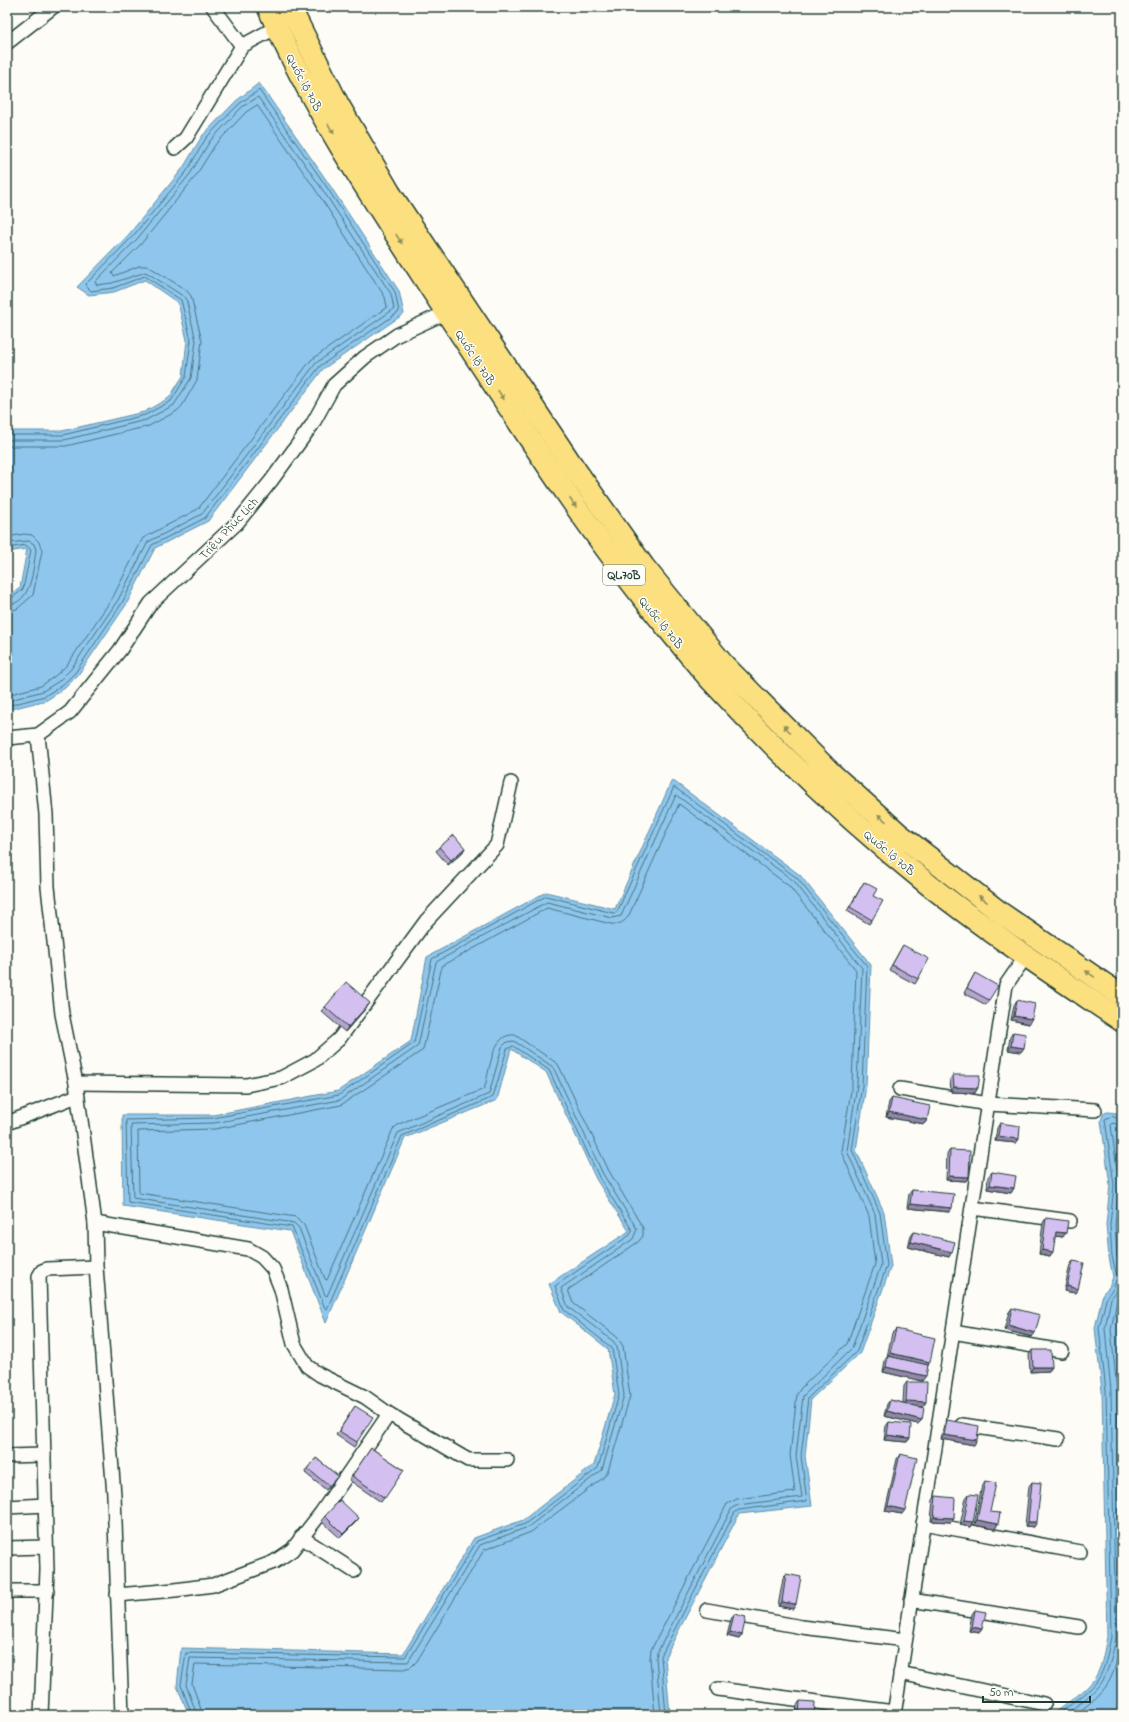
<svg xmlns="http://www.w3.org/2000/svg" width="1129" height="1722" viewBox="0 0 1129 1722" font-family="'Indie Flower',sans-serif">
<rect width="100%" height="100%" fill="#fdfcf7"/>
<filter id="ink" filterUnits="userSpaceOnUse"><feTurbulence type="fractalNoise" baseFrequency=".025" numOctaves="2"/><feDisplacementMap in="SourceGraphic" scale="8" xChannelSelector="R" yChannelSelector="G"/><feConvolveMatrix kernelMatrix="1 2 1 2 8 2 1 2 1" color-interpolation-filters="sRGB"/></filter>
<g filter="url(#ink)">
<!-- water -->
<g fill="#8ec6ed" stroke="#628fa3">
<polygon points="259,83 327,181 399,291 404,314 323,369 208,521 155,548 126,605 78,675 65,688 47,700 7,710 7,597 20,588 27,549 7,552 7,431 62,431 144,412 169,398 183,376 187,340 178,303 145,280 114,292 89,295 77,287 130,233 183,168 202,136 236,101"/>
<polygon points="672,780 800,875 871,965 866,1086 856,1150 884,1212 891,1266 860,1353 811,1399 805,1456 812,1506 739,1514 665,1657 670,1715 189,1715 177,1686 181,1648 403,1654 474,1538 523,1520 594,1465 615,1394 608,1349 561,1312 549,1284 629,1231 596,1179 546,1072 511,1049 497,1100 405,1138 326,1323 290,1231 123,1206 122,1115 213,1115 338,1091 411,1041 427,957 546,892 615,909"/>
<path d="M1107 1112 1117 1113 1122 1119V1715H1052C1066 1702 1087 1692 1096 1676 1103 1664 1104 1649 1107 1637L1102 1391 1095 1328 1103 1293 1109 1287 1113 1277 1109 1257 1106 1225 1110 1185 1101 1121 1103 1114Z"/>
</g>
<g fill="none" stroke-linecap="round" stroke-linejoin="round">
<!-- shore -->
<g stroke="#4b747e" stroke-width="1">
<polyline points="7,435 63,435 145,415 171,401 186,377 191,340 181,300 145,276 113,288 91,291 85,285 133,236 187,171 206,138 239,104 259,90 324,183 395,292 399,312 320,366 205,518 152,545 122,603 75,673 62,685 45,696 7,706"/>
<polyline points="7,440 64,440 146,420 174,405 191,378 196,341 186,298 146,272 112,283 97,285 95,282 137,239 190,174 210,141 242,107 258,97 320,186 391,294 394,309 316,363 202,514 148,542 118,600 71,669 59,681 43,691 7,701"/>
<polyline points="7,446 66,446 149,426 177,411 182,406 197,380 202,341 191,296 186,290 148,266 139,266 114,276 112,273 141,244 195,177 215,145 246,112 257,105 315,189 385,297 387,307 311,360 198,509 143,538 113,597 67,665 55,676 41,686 7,695"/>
<polyline points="7,537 24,534 32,535 39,542 42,551 33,595 17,609 7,611"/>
<path d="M7 543 29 541 34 544 36 550C33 569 32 604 7 605"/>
<polyline points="7,548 26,545 31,550 23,589 11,599 7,600"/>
<polyline points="1122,1295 1117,1301 1111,1329 1117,1391 1122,1631"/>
<polyline points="192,1715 181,1685 186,1653 405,1657 477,1541 525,1524 598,1468 619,1395 612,1348 564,1310 555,1286 630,1235 632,1230 599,1177 549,1070 513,1046 507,1049 493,1097 402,1136 327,1309 325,1308 292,1227 128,1202 126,1120 213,1118 339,1095 414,1043 432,959 546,896 613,913 617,912 674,787 797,878 867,966 862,1086 852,1150 880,1213 887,1265 857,1351 808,1398 801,1456 807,1501 739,1510 735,1512 661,1656 666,1715"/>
<polyline points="197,1715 186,1685 190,1658 408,1662 480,1545 528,1527 602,1470 624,1395 617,1347 613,1341 568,1307 561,1288 633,1239 637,1229 603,1174 553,1067 514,1041 507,1042 502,1047 489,1094 398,1133 327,1296 325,1295 299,1228 294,1223 133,1198 131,1125 214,1123 340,1100 418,1046 436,962 547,902 612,918 621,916 676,795 794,881 862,968 857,1085 847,1151 875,1214 881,1265 852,1348 803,1396 796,1456 802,1497 738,1505 732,1508 657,1653 656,1658 661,1715"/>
<path d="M203 1715 192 1684 195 1664 403 1669 411 1667 417 1661 484 1550 531 1532 603 1478 608 1471 630 1396 623 1346 617 1337 573 1303 568 1290 638 1242 643 1236V1228L609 1171 558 1064 515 1035C491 1032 490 1073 484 1089L399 1124 393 1129 327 1280 325 1279 304 1225 296 1217 139 1193 138 1131 215 1129 341 1105 423 1050 442 966 547 908 611 924C619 925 625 922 629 915L679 804 789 886 856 970 852 1085 841 1151 869 1216 875 1264 847 1344 801 1388 797 1394 790 1455 795 1492 737 1499 727 1504 651 1650 650 1658 655 1715"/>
<path d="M1058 1715C1068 1705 1080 1699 1090 1689 1105 1676 1107 1655 1111 1637L1106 1391 1099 1328 1107 1296 1113 1289 1117 1277 1112 1256 1110 1225 1114 1185 1105 1119 1112 1116 1122 1121"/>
<path d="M1065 1715C1101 1687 1107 1683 1116 1637L1111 1391 1105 1329 1111 1298 1117 1291 1122 1276 1117 1255 1115 1225 1119 1184 1111 1125 1113 1123 1122 1126"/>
<path d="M1075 1715C1110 1688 1112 1683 1122 1640"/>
</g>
<defs>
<g id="street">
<polyline points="213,7 242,46"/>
<polyline points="7,43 53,7"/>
<polyline points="175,148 186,138 242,46 277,27"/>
<polyline points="38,735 46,814 48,887 62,1014 76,1083 95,1223 96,1267 114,1495 122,1715"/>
<polyline points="7,738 38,735 70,712 120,650 151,603 237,523 271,481 312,425 334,385 365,357 397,335 447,312"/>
<polyline points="76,1083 246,1085 281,1078 315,1060 339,1039 426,921 497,845 511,783"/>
<polyline points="900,1089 988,1104 1095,1110"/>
<polyline points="7,1123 77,1096"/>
<polyline points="972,1208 1070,1221"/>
<polyline points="95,1223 248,1249 262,1257 273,1269 281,1289 294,1344 307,1366 320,1375 365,1397 389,1414 468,1460 507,1460"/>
<polyline points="953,1332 1062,1351"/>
<polyline points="962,1425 1058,1439"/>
<polyline points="7,1456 44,1455"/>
<polyline points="7,1507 46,1505"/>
<polyline points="923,1523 1080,1552"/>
<polyline points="301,1537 354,1571"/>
<polyline points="7,1548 45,1547"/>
<polyline points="7,1591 47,1591"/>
<polyline points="117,1595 175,1590 213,1585 274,1562 292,1550 321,1513 389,1414"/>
<polyline points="911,1600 1079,1627"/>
<polyline points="707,1610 802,1627 905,1640"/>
<polyline points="900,1673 1044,1704"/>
<polyline points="718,1689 894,1712"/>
<polyline points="41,1715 47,1570 39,1276 42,1271 47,1269 96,1267"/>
<polyline points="894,1715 1006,985 1026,956"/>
</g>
<g id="primary">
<path d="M268 7C316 119 386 219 452 321 520 424 586 529 665 625 679 642 693 660 708 677 776 751 850 822 929 885 991 934 1057 977 1122 1021"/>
<polyline points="290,7 338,104 390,193 572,465 644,567 723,664 831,773 899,834 1002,914 1122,996"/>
</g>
</defs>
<!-- street casing -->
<use href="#street" stroke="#1f3d34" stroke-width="16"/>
<!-- primary casing -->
<use href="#primary" stroke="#1f3d34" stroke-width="24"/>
<!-- street -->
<use href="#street" stroke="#fdfcf7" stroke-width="13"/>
<!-- primary -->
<use href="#primary" stroke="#fce080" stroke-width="21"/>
</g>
<!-- wall -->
<g fill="#b6a5ce" stroke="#1f3d34">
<polygon points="439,847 465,848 462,853 448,865 436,851"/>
<polygon points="864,882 872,920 869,924 847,911"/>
<polygon points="903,945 918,979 915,984 889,970"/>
<polygon points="975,973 989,1000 986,1005 964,993"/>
<polygon points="1017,1000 1029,1024 1011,1020 1014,1005"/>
<polygon points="325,1007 367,1007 345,1032 321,1011"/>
<polygon points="1013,1032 1021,1052 1008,1050 1010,1037"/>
<polygon points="953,1075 975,1093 951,1092 950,1079"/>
<polygon points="1122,1092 1122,1105 1118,1103"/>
<polygon points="892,1098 927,1120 924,1124 886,1117 889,1102"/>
<polygon points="1000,1123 1019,1139 1016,1143 995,1141 997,1128"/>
<polygon points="950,1150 969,1177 966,1181 946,1180 947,1154"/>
<polygon points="992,1172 1014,1188 1011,1193 987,1189 988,1177"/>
<polygon points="912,1190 952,1208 949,1212 907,1208 909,1194"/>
<polygon points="1046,1218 1063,1237 1055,1236 1050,1256 1039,1254 1043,1223"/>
<polygon points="914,1232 949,1257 908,1247 911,1236"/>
<polygon points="1073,1261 1078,1289 1075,1293 1064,1291 1070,1265"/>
<polygon points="1012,1308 1032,1337 1004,1330 1009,1312"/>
<polygon points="896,1329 928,1365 922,1381 883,1372 885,1360 887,1357 892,1333"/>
<polygon points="1032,1350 1052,1367 1049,1371 1030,1372 1029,1355"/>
<polygon points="907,1382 923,1407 917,1406 922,1420 918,1424 884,1416 887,1404 890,1400 903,1403 904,1386"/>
<polygon points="355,1406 357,1442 354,1447 336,1435"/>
<polygon points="947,1420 974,1445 941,1439 944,1425"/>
<polygon points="889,1422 910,1438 907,1442 884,1440 886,1426"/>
<polygon points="371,1448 404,1470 381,1502 349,1480"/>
<polygon points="900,1454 902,1514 885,1511 897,1459"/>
<polygon points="316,1458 338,1476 326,1490 305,1473"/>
<polygon points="985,1481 990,1512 995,1529 974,1525 982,1485"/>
<polygon points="1032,1482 1034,1527 1025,1526 1029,1486"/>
<polygon points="969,1494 973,1522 970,1527 960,1525 966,1498"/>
<polygon points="936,1496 954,1518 951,1522 931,1521 933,1500"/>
<polygon points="325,1516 356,1522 340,1538 321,1521"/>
<polygon points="786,1574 796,1604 793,1609 778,1606 783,1579"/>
<polygon points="975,1610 982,1629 979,1633 969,1631 972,1614"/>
<polygon points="734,1614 742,1635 739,1639 727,1636 731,1619"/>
<polygon points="800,1701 814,1715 796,1715 797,1705"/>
</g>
<!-- shaded-wall -->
<g fill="#9486a8" stroke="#1f3d34">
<polygon points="465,848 462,853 448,865 451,860"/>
<polygon points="370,1003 367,1007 345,1032 348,1027"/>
<polygon points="1014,1016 1032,1019 1029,1024 1011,1020"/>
<polygon points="1011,1046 1024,1048 1021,1052 1008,1050"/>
<polygon points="954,1087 978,1088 975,1093 951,1092"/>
<polygon points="1121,1099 1122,1099 1122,1105 1118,1103"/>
<polygon points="889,1112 927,1120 924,1124 886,1117"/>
<polygon points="998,1136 1019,1139 1016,1143 995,1141"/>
<polygon points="949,1176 969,1177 966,1181 946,1180"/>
<polygon points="990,1185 1014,1188 1011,1193 987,1189"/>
<polygon points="910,1204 952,1208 949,1212 907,1208"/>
<polygon points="1056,1232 1066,1233 1063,1237 1053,1236"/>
<polygon points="911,1242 952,1252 949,1257 908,1247"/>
<polygon points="1042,1250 1053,1252 1050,1256 1039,1254"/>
<polygon points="1067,1286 1078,1289 1075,1293 1064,1291"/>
<polygon points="1008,1325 1035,1333 1032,1337 1004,1330"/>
<polygon points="890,1353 930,1362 927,1367 888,1356"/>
<polygon points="886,1367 926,1376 922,1381 883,1372"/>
<polygon points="1033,1367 1052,1367 1049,1371 1030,1372"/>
<polygon points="906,1401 926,1402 923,1407 903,1406"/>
<polygon points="887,1411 922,1420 918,1424 884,1416"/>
<polygon points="887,1435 910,1438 907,1442 884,1440"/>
<polygon points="944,1435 977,1440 974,1445 941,1439"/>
<polygon points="888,1506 905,1510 902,1514 885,1511"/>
<polygon points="934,1517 954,1518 951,1522 931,1521"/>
<polygon points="359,1518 356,1522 340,1538 343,1534"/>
<polygon points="977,1520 998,1524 995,1529 974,1525"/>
<polygon points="964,1521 973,1522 970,1527 960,1525"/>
<polygon points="1028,1522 1037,1522 1034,1527 1025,1526"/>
<polygon points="782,1602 796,1604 793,1609 778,1606"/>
<polygon points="972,1627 982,1629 979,1633 969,1631"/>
<polygon points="730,1632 742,1635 739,1639 727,1636"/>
</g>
<!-- building -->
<g fill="#d4c0f0" stroke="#1f3d34">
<polygon points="454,835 465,848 451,860 439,847"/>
<polygon points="864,882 877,889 873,896 883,901 872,920 850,907"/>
<polygon points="903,945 929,959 918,979 892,965"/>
<polygon points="975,973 998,986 989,1000 967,988"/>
<polygon points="346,982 370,1003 348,1027 325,1007"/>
<polygon points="1017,1000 1035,1004 1032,1019 1014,1016"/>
<polygon points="1013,1032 1026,1034 1024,1048 1011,1046"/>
<polygon points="953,1075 980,1075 978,1088 954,1087"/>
<polygon points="892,1098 930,1106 927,1120 889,1112"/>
<polygon points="1000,1123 1020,1126 1019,1139 998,1136"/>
<polygon points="950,1150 970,1151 969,1177 949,1176"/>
<polygon points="992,1172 1016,1176 1014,1188 990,1185"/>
<polygon points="912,1190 954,1194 952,1208 910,1204"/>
<polygon points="1046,1218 1068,1221 1066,1233 1056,1232 1053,1252 1042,1250"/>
<polygon points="914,1232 955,1242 952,1252 911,1242"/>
<polygon points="1073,1261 1084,1263 1078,1289 1067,1286"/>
<polygon points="1012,1308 1040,1315 1035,1333 1008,1325"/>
<polygon points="896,1329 935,1338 930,1362 890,1353"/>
<polygon points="1032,1350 1051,1350 1052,1367 1033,1367"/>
<polygon points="888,1356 928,1365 926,1376 886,1367"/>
<polygon points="907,1382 927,1382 926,1402 906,1401"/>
<polygon points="890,1400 924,1408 922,1420 887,1411"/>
<polygon points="355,1406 373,1417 357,1442 339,1431"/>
<polygon points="947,1420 979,1426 977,1440 944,1435"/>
<polygon points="889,1422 911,1424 910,1438 887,1435"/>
<polygon points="371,1448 404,1470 385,1498 352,1476"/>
<polygon points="900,1454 917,1458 905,1510 888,1506"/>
<polygon points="316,1458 338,1476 329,1486 308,1469"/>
<polygon points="985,1481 996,1483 990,1512 1000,1513 998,1524 977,1520"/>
<polygon points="1032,1482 1041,1483 1037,1522 1028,1522"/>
<polygon points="969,1494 978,1495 973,1522 964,1521"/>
<polygon points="936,1496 955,1498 954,1518 934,1517"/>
<polygon points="340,1500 359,1518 343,1534 325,1516"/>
<polygon points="786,1574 801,1577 796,1604 782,1602"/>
<polygon points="975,1610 986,1612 982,1629 972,1627"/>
<polygon points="734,1614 746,1617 742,1635 730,1632"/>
<polygon points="800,1701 815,1702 814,1715 799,1715"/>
</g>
<!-- one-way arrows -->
<defs><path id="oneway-solid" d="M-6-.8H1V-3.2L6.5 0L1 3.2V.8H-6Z"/></defs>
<g fill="#8e8e5a">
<use href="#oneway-solid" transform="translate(331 129) rotate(59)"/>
<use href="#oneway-solid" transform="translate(399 239) rotate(57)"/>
<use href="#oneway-solid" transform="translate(501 395) rotate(57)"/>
<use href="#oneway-solid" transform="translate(573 503) rotate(55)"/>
<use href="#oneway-solid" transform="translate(787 729) rotate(-135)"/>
<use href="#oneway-solid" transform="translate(882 818) rotate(-139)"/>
<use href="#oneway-solid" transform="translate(983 899) rotate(-143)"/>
<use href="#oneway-solid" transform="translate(1090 974) rotate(-146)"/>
</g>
</g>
<g text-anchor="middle" stroke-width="3" stroke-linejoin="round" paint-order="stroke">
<!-- shield labels -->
<rect fill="#fdfcf7" stroke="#62766e" stroke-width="1" x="603" y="565" width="42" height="20" rx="3"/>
<g font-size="12" font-weight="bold" fill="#1f3d34">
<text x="624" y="579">QL.70B</text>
</g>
<!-- street labels -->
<g font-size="13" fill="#1f3d34" stroke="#fdfcf7">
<text transform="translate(305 82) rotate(62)" y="5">Quốc lộ 70B</text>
<text transform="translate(476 357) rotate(57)" y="5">Quốc lộ 70B</text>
<text transform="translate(228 528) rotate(-47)" y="5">Triệu Phúc Lịch</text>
<text transform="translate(662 622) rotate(51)" y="5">Quốc lộ 70B</text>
<text transform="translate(890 852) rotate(40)" y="5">Quốc lộ 70B</text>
</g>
</g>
<!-- margin -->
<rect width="1129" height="1722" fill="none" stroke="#fdfcf7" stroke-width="24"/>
<rect x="12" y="12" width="1105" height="1698" fill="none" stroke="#1f3d34" stroke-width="1.5" filter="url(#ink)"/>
<!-- scale -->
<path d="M983 1696v6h107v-6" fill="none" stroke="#1f3d34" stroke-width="2"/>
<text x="989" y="1696" font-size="12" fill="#1f3d34" stroke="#fdfcf7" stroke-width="3" paint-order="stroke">50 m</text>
</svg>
